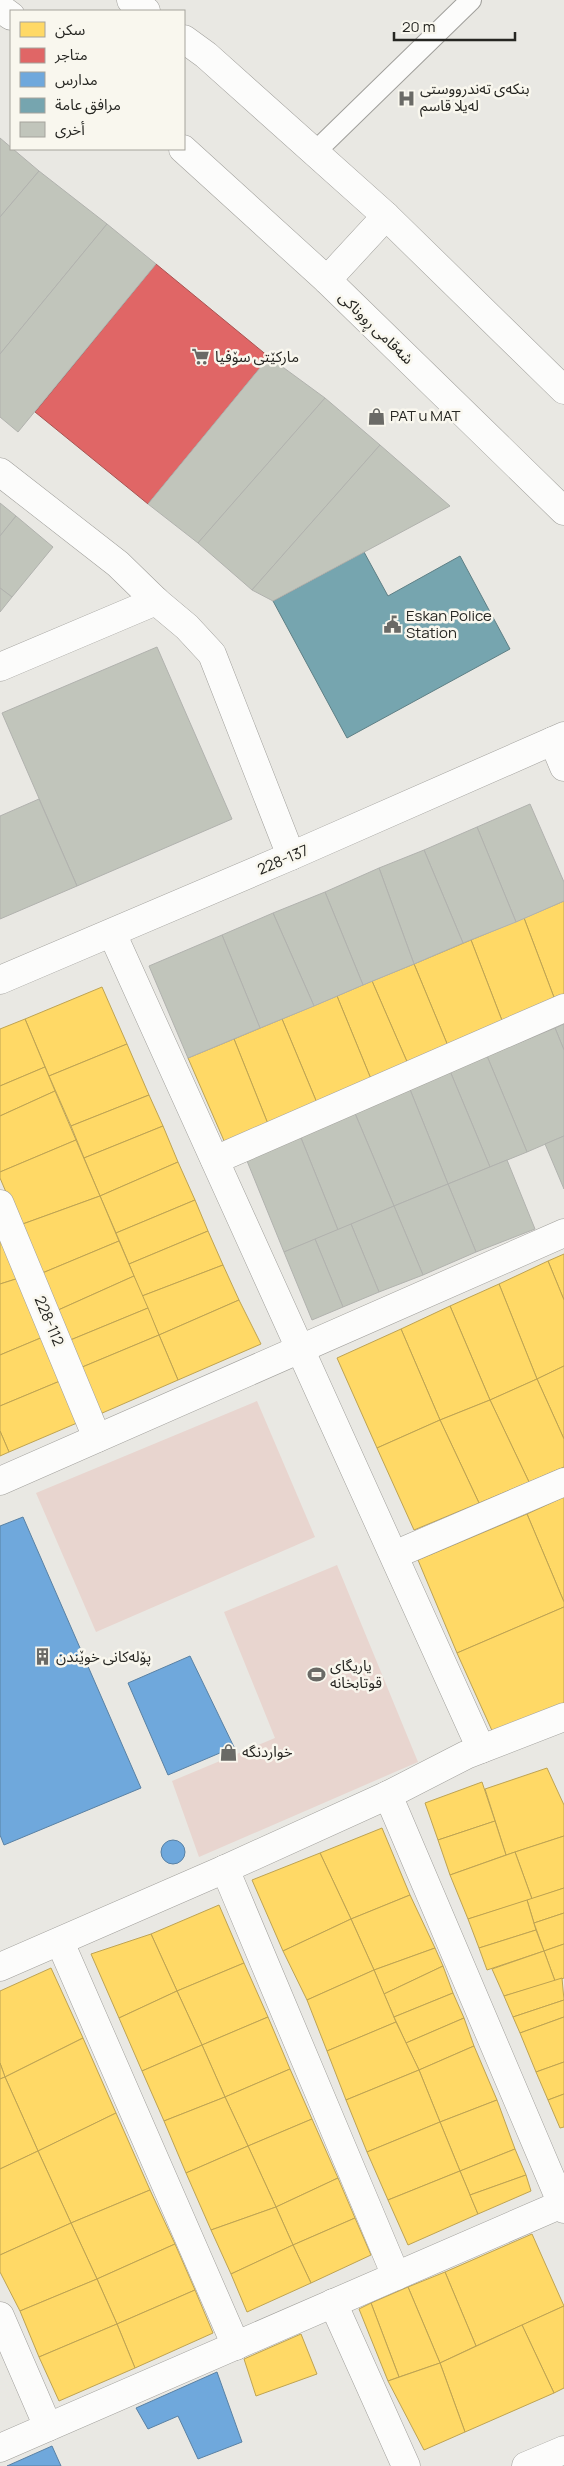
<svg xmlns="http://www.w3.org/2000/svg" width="564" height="2466" viewBox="0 0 564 2466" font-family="Manrope,'Noto Sans Arabic',sans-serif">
<rect width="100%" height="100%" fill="#e9e8e3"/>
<!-- green -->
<g fill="#e8d5cf">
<polygon points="257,1401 315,1537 96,1632 36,1493"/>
<polygon points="337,1565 418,1762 199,1857 172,1781 275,1738 224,1612"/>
</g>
<!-- homes -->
<g fill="#ffd966" stroke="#bea352">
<polygon points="564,901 564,996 555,1000 524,918"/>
<polygon points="524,918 555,1000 503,1023 471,940"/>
<polygon points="471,940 503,1023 448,1046 414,964"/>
<polygon points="414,964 448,1046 408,1064 372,981"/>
<polygon points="372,981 408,1064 371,1079 337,996"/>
<polygon points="102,987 127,1044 49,1076 25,1019"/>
<polygon points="337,996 371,1079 317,1103 282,1019"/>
<polygon points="25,1019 45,1067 0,1086 0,1029"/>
<polygon points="282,1019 317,1103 268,1124 234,1039"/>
<polygon points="234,1039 268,1124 225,1143 188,1058"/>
<polygon points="127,1044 149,1095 71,1126 49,1076"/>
<polygon points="45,1067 55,1091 0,1116 0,1086"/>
<polygon points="55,1091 76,1140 0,1172 0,1116"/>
<polygon points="149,1095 163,1126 84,1158 71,1126"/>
<polygon points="163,1126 178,1162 100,1196 84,1158"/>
<polygon points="76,1140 100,1196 20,1225 0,1178 0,1172"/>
<polygon points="178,1162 195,1200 116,1233 100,1196"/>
<polygon points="100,1196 119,1241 40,1274 20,1225"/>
<polygon points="195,1200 208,1231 129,1264 116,1233"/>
<polygon points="0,1231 19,1278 0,1284"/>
<polygon points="208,1231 223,1265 142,1296 129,1264"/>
<polygon points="119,1241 134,1276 56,1311 40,1274"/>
<polygon points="564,1254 564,1300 548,1261"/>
<polygon points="548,1261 564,1300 564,1366 537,1379 499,1284"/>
<polygon points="223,1265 239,1300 159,1335 142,1296"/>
<polygon points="134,1276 148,1308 68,1341 56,1311"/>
<polygon points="19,1278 43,1337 0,1355 0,1284"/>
<polygon points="499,1284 537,1379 490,1400 450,1306"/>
<polygon points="239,1300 261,1344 178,1380 159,1335"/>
<polygon points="450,1306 490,1400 440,1420 401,1329"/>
<polygon points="148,1308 159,1335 80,1368 68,1341"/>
<polygon points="401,1329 440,1420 377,1448 337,1358"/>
<polygon points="159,1335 178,1380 100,1414 80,1368"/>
<polygon points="43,1337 60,1381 0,1406 0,1355"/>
<polygon points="564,1366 564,1439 537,1379"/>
<polygon points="537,1379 564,1439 564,1467 529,1482 490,1400"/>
<polygon points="60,1381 77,1423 9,1452 0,1431 0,1406"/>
<polygon points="490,1400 529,1482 479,1503 440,1420"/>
<polygon points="440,1420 479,1503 414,1530 377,1448"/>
<polygon points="0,1431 9,1452 0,1456"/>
<polygon points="564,1497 564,1602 527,1514"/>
<polygon points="527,1514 564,1602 564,1607 457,1653 418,1560"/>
<polygon points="564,1607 564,1706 494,1735 457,1653"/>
<polygon points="547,1768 564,1805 564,1836 506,1855 485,1789"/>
<polygon points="482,1782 495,1821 438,1840 425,1803"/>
<polygon points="495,1821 506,1855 450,1875 438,1840"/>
<polygon points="382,1828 410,1895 351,1919 320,1853"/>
<polygon points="564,1836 564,1888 532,1899 515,1852"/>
<polygon points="515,1852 532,1899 468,1919 450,1875"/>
<polygon points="320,1853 351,1919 283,1951 252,1880"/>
<polygon points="564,1888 564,1913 534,1923 527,1900"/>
<polygon points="410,1895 435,1948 374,1970 351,1919"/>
<polygon points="527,1900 536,1930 479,1948 468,1919"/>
<polygon points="219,1905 244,1963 177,1991 151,1934"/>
<polygon points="564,1913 564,1944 544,1951 534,1923"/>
<polygon points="351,1919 374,1970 307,2000 283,1951"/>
<polygon points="536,1930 544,1951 487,1970 479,1948"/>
<polygon points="151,1934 177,1991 119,2018 91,1954"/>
<polygon points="564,1944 564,1978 555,1981 544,1951"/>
<polygon points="435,1948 443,1966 384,1994 374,1970"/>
<polygon points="544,1951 555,1981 504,1996 492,1969"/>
<polygon points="244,1963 268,2017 202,2045 177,1991"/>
<polygon points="443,1966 453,1993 394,2017 384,1994"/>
<polygon points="51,1968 83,2038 5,2077 0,2063 0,1991"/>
<polygon points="374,1970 396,2022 327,2051 307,2000"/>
<polygon points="562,1978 564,2000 513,2017 504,1996"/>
<polygon points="177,1991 202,2045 142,2071 119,2018"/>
<polygon points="453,1993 464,2018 406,2043 394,2017"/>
<polygon points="564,2000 564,2017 520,2033 513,2017"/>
<polygon points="268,2017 290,2069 225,2097 202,2045"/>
<polygon points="564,2017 564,2062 536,2072 520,2033"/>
<polygon points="464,2018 474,2046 419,2070 406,2043"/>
<polygon points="396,2022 419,2070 346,2100 327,2051"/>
<polygon points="83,2038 116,2113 38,2151 5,2077"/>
<polygon points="202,2045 225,2097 164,2121 142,2071"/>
<polygon points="474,2046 497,2100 440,2122 419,2070"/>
<polygon points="564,2062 564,2094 548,2100 536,2072"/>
<polygon points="0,2063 5,2077 0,2079"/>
<polygon points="290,2069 312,2119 248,2146 225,2097"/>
<polygon points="419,2070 440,2122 367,2152 346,2100"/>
<polygon points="5,2077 38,2151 0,2169 0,2079"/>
<polygon points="564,2094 564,2127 560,2128 548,2100"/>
<polygon points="225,2097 248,2146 186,2173 164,2121"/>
<polygon points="497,2100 515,2149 460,2171 440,2122"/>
<polygon points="116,2113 150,2190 71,2223 38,2151"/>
<polygon points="312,2119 338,2178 276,2207 248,2146"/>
<polygon points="440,2122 460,2171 388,2200 367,2152"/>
<polygon points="248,2146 276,2207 211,2230 186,2173"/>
<polygon points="515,2149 526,2175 470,2195 460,2171"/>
<polygon points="38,2151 71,2223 0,2255 0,2169"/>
<polygon points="460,2171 478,2214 408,2245 388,2200"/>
<polygon points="526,2175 531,2191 478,2214 470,2195"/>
<polygon points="338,2178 355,2218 293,2245 276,2207"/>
<polygon points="150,2190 175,2244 97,2279 71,2223"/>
<polygon points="276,2207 293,2245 231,2274 211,2230"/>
<polygon points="355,2218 371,2255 311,2283 293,2245"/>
<polygon points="71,2223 97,2279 20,2311 0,2272 0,2255"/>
<polygon points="532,2234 564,2306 476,2346 445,2272"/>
<polygon points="175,2244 195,2290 117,2324 97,2279"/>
<polygon points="293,2245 311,2283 247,2312 231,2274"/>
<polygon points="445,2272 476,2346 440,2363 408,2287"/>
<polygon points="97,2279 117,2324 39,2357 20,2311"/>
<polygon points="408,2287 440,2363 399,2377 371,2303"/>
<polygon points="195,2290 213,2333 135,2368 117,2324"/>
<polygon points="371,2303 399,2377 388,2381 359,2309"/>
<polygon points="564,2306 564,2388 554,2393 522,2325"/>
<polygon points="117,2324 135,2368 59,2401 39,2357"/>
<polygon points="522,2325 554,2393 465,2432 440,2363"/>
<polygon points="301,2334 317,2374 256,2396 244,2359"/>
<polygon points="440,2363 465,2432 424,2450 388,2381"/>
</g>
<!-- shops -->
<polygon fill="#e06666" stroke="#a85352" points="156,264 269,357 148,504 35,412"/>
<!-- schools -->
<g fill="#6fa8dc" stroke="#5981a4">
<polygon points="23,1517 141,1788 4,1845 0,1835 0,1526"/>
<polygon points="190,1656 234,1747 168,1775 128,1683"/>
<circle cx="173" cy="1852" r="12"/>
<polygon points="217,2372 242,2442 198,2459 178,2416 148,2429 136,2408"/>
<polygon points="52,2446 61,2466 7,2466"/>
</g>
<!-- public -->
<polygon fill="#76a5af" stroke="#5e7f85" points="364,552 388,596 460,556 510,649 347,738 273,601"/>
<!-- building -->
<g fill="#c1c5bb" stroke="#b1b2ae">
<polygon points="0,138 39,171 0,217"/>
<polygon points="39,171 107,224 0,354 0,217"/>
<polygon points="107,224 156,264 18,432 0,417 0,354"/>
<polygon points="269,357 325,398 198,543 148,504"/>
<polygon points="325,398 380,445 252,590 198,543"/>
<polygon points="380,445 450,506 273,601 252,590"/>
<polygon points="0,503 16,516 0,536"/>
<polygon points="16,516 53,547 12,597 0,588 0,536"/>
<polygon points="0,588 12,597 0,612"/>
<polygon points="157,647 232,819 77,886 2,713"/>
<polygon points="39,799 77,886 0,919 0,816"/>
<polygon points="530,804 564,882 564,901 516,922 477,827"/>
<polygon points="477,827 516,922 463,943 424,850"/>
<polygon points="424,850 463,943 414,964 379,868"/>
<polygon points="379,868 414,964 363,985 325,892"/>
<polygon points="325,892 363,985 314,1006 273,913"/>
<polygon points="273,913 314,1006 260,1028 222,935"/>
<polygon points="222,935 260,1028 188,1058 149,966"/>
<polygon points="564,1024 564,1050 555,1028"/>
<polygon points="555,1028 564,1050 564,1136 527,1152 487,1056"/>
<polygon points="487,1056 527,1152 490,1167 450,1071"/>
<polygon points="450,1071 490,1167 448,1184 409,1087"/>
<polygon points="409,1087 448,1184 394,1206 354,1111"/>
<polygon points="354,1111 394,1206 338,1230 299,1133"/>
<polygon points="299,1133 338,1230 284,1252 245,1156"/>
<polygon points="564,1136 564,1189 545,1144"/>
<polygon points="507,1160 535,1229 476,1252 448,1184"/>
<polygon points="448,1184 476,1252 423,1275 394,1206"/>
<polygon points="394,1206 423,1275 379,1292 351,1224"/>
<polygon points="351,1224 379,1292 343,1307 315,1239"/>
<polygon points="315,1239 343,1307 312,1320 284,1252"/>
</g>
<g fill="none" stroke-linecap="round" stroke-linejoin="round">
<defs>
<polyline id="lane" points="315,152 471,0"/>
<g id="street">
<polyline points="0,472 118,564 156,601 187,627 212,654 291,856"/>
<polyline points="0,667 156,601"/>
<polyline points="553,741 564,767"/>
<polyline points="112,933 481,1749"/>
<polyline points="215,1160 564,1008"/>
<polyline points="0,1204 97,1438"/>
<polyline points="0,1481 564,1233"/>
<polyline points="394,1555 564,1482"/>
<polyline points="388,1795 564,2209"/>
<polyline points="225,1869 396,2276"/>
<polyline points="60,1942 236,2346"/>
<polyline points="0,1967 225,1869 388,1795 466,1755 564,1717"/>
<polyline points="333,2303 406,2466"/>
<polyline points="0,2316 48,2427"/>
<polyline points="0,2448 564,2203"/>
<polyline points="526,2466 564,2450"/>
</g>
<g id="secondary">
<polyline points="131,0 146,11"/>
<polyline points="0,8 11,16"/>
<polyline points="184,39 206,55 386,216 564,390"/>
<polyline points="183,149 327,280 564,511"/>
<polyline points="327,280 386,216"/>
<polyline points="0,980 291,856 564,736"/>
</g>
</defs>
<!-- lane casing -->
<use href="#lane" stroke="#a09f9b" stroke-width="22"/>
<!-- street casing -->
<use href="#street" stroke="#a09f9b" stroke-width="29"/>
<!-- secondary casing -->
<use href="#secondary" stroke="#a09f9b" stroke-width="29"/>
<!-- lane -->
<use href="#lane" stroke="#fcfcfb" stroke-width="20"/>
<!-- street -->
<use href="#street" stroke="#fcfcfb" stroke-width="28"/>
<!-- secondary -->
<use href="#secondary" stroke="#fcfcfb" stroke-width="28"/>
</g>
<!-- icons -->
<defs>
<symbol id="hospital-bare" viewBox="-9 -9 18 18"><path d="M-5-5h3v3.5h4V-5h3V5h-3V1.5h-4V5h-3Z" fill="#6a6a66" stroke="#f9f7ee" stroke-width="2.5" paint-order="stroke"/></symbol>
<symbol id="supermarket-bare" viewBox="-9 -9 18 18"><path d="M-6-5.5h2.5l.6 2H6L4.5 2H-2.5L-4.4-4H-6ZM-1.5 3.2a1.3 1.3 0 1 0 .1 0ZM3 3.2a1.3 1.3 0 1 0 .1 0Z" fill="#6a6a66" stroke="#f9f7ee" stroke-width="2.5" paint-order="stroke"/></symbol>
<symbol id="shop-bare" viewBox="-9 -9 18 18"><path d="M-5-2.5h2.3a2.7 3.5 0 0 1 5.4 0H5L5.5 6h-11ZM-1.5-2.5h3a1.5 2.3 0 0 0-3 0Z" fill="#6a6a66" stroke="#f9f7ee" stroke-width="2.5" paint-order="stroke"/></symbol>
<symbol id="civic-bare" viewBox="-9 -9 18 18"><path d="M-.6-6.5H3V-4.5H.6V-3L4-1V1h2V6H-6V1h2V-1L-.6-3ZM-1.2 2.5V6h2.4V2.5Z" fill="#6a6a66" stroke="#f9f7ee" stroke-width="2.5" paint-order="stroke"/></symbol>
<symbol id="building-bare" viewBox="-9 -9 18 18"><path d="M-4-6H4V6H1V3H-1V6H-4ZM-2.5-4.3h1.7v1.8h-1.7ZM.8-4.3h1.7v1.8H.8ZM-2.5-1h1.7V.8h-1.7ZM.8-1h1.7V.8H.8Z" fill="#6a6a66" stroke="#f9f7ee" stroke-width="2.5" paint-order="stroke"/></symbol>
<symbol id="stadium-bare" viewBox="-9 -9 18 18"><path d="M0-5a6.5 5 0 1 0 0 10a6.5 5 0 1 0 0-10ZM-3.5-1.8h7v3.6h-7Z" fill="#6a6a66" stroke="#f9f7ee" stroke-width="2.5" paint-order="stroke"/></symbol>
</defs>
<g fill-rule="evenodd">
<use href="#hospital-bare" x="394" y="86" width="25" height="25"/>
<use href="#supermarket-bare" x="188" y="344" width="25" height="25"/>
<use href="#shop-bare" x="364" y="404" width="25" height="25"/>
<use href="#civic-bare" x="380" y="612" width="25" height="25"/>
<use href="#building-bare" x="30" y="1644" width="25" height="25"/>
<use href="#stadium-bare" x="304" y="1662" width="25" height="25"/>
<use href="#shop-bare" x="216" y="1740" width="25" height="25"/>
</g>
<g text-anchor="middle" stroke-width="5" stroke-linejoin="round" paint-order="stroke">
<!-- poi labels -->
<g font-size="15" fill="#262622" stroke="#f9f7ee" text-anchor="start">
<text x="420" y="94">بنکەی تەندرووستی<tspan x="420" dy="17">لەیلا قاسم</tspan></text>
<text x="215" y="362">مارکێتی سۆفیا</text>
<text x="390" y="421">PAT u MAT</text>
<text x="406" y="621">Eskan Police<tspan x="406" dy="17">Station</tspan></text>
<text x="56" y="1662">پۆلەکانی خوێندن</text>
<text x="330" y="1671">یاریگای<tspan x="330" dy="17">قوتابخانە</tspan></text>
<text x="242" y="1757">خواردنگە</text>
</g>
<!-- street labels -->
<g font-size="15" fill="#262622" stroke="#f9f7ee">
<text transform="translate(376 328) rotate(44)" y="5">شەقامی ڕووناکی</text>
<text transform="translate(283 860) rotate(-23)" y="5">228-137</text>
<text transform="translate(49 1321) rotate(67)" y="5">228-112</text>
</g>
</g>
<!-- legend -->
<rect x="10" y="10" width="175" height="140" fill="#f9f7ee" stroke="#a5a39c"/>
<rect x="20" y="22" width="25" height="15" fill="#ffd966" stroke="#a5a39c"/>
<text x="55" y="35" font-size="15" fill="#262622">سكن</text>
<rect x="20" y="48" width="25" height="15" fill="#e06666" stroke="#a5a39c"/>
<text x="55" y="60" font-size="15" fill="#262622">متاجر</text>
<rect x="20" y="72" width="25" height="15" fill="#6fa8dc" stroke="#a5a39c"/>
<text x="55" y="85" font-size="15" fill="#262622">مدارس</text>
<rect x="20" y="98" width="25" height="15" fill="#76a5af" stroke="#a5a39c"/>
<text x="55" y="110" font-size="15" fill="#262622">مرافق عامة</text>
<rect x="20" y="122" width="25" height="15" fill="#c1c5bb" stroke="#a5a39c"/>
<text x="55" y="135" font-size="15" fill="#262622">أخرى</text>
<!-- scale -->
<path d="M394 32v8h121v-8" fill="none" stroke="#262622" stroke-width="2.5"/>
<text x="402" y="32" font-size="15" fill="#262622" stroke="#f9f7ee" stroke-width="4" paint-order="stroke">20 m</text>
</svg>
